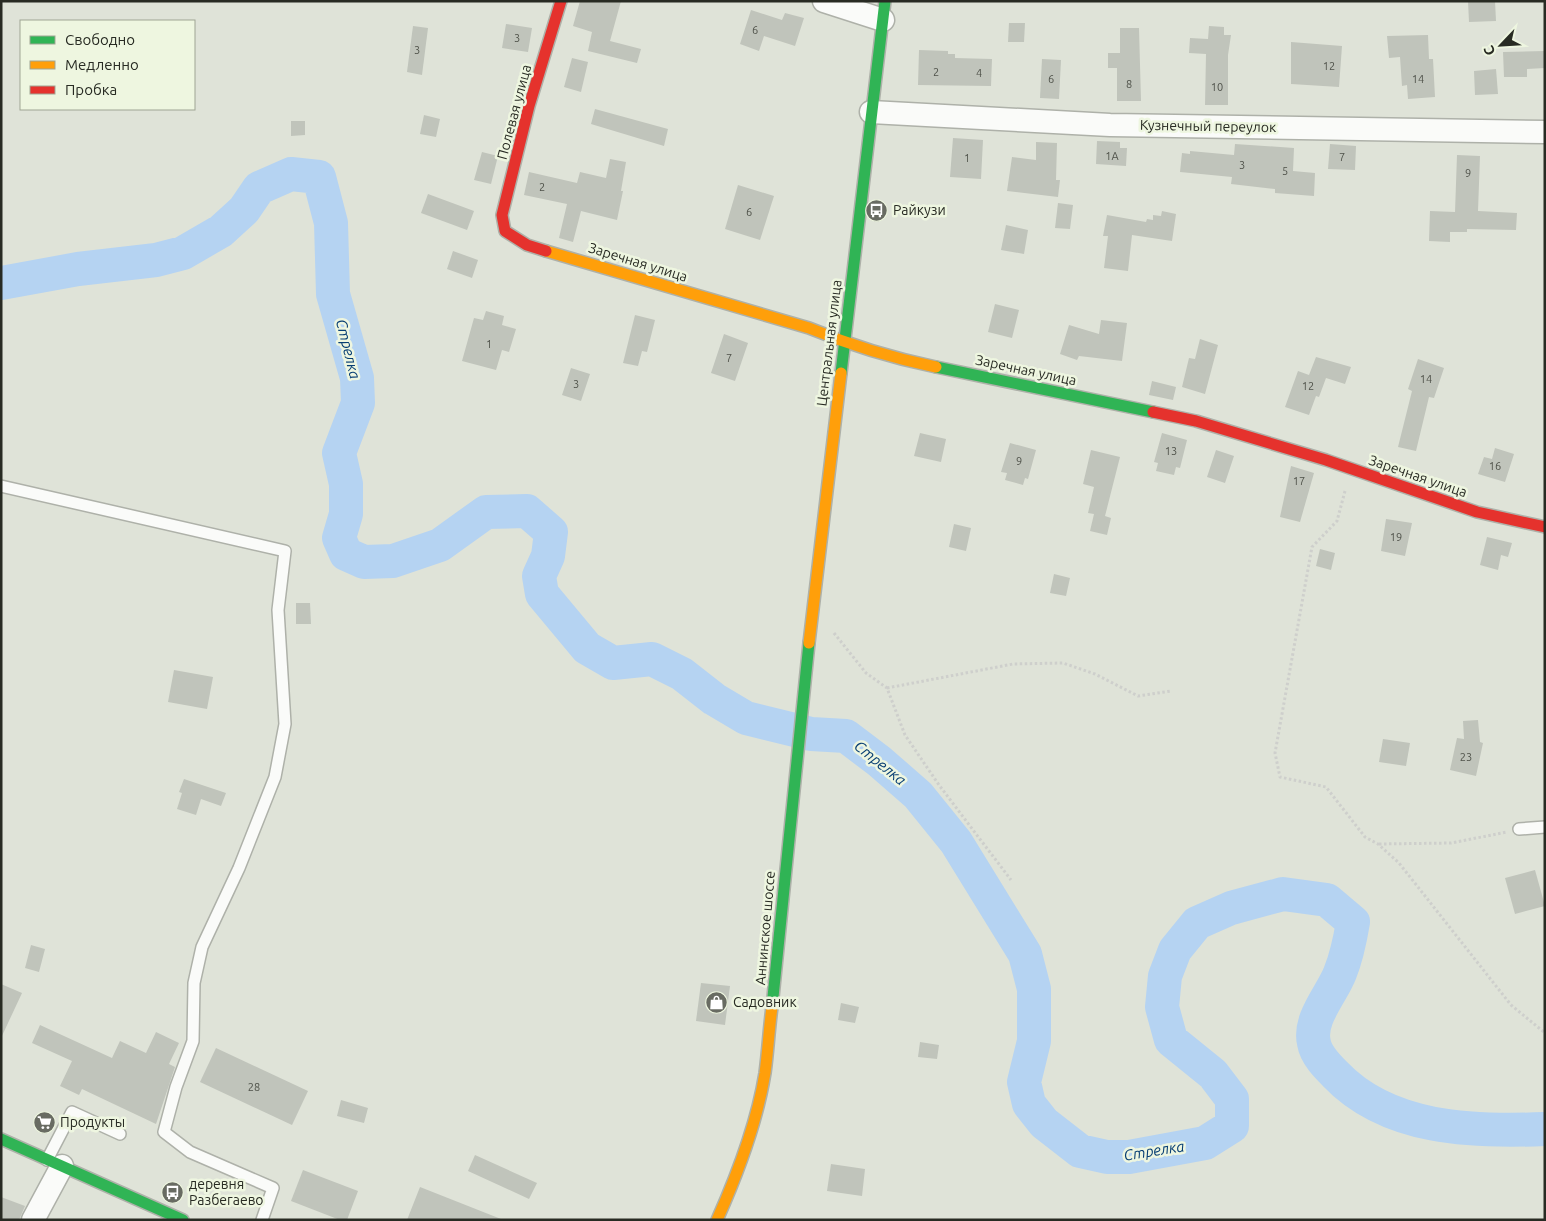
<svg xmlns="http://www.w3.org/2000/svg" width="1546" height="1221" viewBox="0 0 1546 1221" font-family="Ubuntu,sans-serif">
<rect width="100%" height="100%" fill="#dfe3d8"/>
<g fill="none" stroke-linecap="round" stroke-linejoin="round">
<!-- river -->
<path stroke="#b5d3f2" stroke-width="34" d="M1 283 78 269 156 260 183 253 221 231 244 210 259 188 291 174 319 177 331 223 333 294 357 378 358 403 339 453 346 484V514L339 538 346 554 364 562 393 561 440 545 486 512 527 511 551 532 548 556 539 576 542 594 587 648 613 663 652 659 682 674 714 699 746 718 811 734 846 736 879 761 918 795 956 842 1025 954 1034 989V1041L1024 1082 1029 1104 1044 1123 1080 1151 1107 1157H1129L1205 1143 1232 1126V1099L1213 1074 1171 1040 1162 1007 1165 976 1175 950 1197 923 1231 908 1283 894 1327 900 1353 922C1350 940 1347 956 1340 973 1332 994 1308 1019 1314 1043 1316 1055 1327 1066 1335 1074 1388 1130 1473 1132 1545 1129"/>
</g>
<!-- building -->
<g fill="#c0c4bb">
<polygon points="580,1 621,1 610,41 641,49 637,63 588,51 592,32 573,26"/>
<polygon points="1468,1 1495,1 1496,21 1469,22"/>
<polygon points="751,10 782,20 785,13 804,18 795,46 764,36 759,51 740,44"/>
<polygon points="1009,23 1025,23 1024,42 1008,42"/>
<polygon points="506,24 532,28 528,52 502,48"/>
<polygon points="413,26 428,28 422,75 407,72"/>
<polygon points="1209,26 1224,27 1224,35 1231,35 1228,55 1228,105 1205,105 1206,54 1189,53 1190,38 1208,39"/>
<polygon points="1120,28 1139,28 1141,101 1117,101 1117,68 1108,68 1108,53 1120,53"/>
<polygon points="1428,35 1429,59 1433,59 1435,97 1408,99 1407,85 1402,86 1400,57 1389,58 1387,36"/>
<polygon points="1291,42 1342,46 1339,87 1291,84"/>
<polygon points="919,50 948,51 948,54 955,54 955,58 992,59 991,86 918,85"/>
<polygon points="1545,51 1545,68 1527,69 1527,77 1504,77 1503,52"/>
<polygon points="572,58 588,62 581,92 564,87"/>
<polygon points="1042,59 1061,60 1059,99 1040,98"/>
<polygon points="1496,69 1498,94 1475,95 1474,71"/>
<polygon points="595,109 668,129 664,146 591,124"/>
<polygon points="424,115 440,119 436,137 420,134"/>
<polygon points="291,121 305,121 305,135 291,136"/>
<polygon points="953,138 983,140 981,179 950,177"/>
<polygon points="1097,141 1120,142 1120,148 1127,148 1126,166 1096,164"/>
<polygon points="1036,142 1057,143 1056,180 1060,180 1058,197 1007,191 1012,157 1036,160"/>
<polygon points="1235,144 1294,148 1293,171 1315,173 1314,196 1275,193 1275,189 1231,184 1232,177 1180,172 1182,153 1190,154 1190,151 1234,155"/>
<polygon points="1330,144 1356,146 1355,170 1328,169"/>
<polygon points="482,152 498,156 491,184 474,180"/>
<polygon points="1457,155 1480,156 1478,211 1517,213 1516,230 1467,229 1467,232 1450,232 1450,242 1429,241 1430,211 1455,212"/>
<polygon points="610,159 626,162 621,191 623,191 617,220 581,211 573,242 559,238 567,204 524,195 529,172 577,183 580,172 606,178"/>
<polygon points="738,185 774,196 760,240 725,229"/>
<polygon points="428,194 474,211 467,230 421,213"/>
<polygon points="1058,203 1073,205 1070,229 1055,228"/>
<polygon points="1162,211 1176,214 1172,241 1132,235 1128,271 1104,268 1108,236 1103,236 1107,215 1146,222 1147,219 1153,220 1153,215 1161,216"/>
<polygon points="1006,225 1028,230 1024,254 1001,250"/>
<polygon points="453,251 478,260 472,278 447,269"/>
<polygon points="995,304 1019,310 1012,338 988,332"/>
<polygon points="486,311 504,316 502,325 516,329 509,352 502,350 496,370 462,361 474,318 483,320"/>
<polygon points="635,315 655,320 647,352 642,351 638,366 623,363"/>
<polygon points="1101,320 1127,323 1122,361 1079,356 1077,360 1060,354 1069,325 1099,334"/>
<polygon points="724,334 748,343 735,381 711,373"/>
<polygon points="1200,339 1218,345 1205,394 1182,387 1189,358 1195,359"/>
<polygon points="1316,357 1351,367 1345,384 1326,378 1319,397 1316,396 1309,415 1285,407 1298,371 1309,375"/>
<polygon points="1418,359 1444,368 1434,398 1429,397 1416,451 1398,447 1412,391 1408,389"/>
<polygon points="571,368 590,374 581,401 562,395"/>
<polygon points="1152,381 1176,387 1173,400 1149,395"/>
<polygon points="920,433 946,439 941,462 914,456"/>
<polygon points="1162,433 1187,440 1180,468 1176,467 1174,475 1156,471 1158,463 1154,462"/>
<polygon points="1010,443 1036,450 1028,479 1025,478 1023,485 1005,480 1007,473 1001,472"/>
<polygon points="1495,448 1514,454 1505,482 1478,474 1484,457 1492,459"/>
<polygon points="1091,450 1120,457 1105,516 1111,518 1107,535 1090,531 1094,514 1088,513 1094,487 1083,484"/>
<polygon points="1216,450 1234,456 1225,483 1207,477"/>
<polygon points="1291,466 1314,473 1300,522 1280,517"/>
<polygon points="1386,519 1412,523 1405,556 1381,551"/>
<polygon points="954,524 971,528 966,551 949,547"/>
<polygon points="1487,537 1512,543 1508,557 1501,555 1498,570 1480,565"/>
<polygon points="1320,549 1335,553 1331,570 1316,566"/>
<polygon points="1054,574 1070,578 1066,596 1050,593"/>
<polygon points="296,603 310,603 311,624 296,624"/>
<polygon points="174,670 213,677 207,709 168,702"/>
<polygon points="1478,720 1480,742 1483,743 1476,776 1450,770 1457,738 1464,739 1463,721"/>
<polygon points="1383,739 1410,743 1406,766 1379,762"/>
<polygon points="184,779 226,793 221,806 201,799 196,815 177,809 182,793 179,792"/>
<polygon points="1535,870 1545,906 1515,914 1505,878"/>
<polygon points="31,945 45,949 39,972 25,968"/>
<polygon points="701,983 730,986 725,1025 696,1021"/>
<polygon points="1,984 22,993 1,1038"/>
<polygon points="841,1003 859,1007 855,1023 838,1020"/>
<polygon points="40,1025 112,1058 120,1041 146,1053 156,1032 179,1043 169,1064 175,1067 156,1124 82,1089 79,1095 60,1086 72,1061 32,1043"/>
<polygon points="920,1042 939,1045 937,1059 918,1057"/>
<polygon points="216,1048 308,1091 292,1125 200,1082"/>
<polygon points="341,1100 368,1108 364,1123 337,1116"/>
<polygon points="475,1155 537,1183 529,1199 468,1171"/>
<polygon points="831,1164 865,1169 862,1196 827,1191"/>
<polygon points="303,1170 358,1191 347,1220 340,1220 291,1201"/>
<polygon points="420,1187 501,1219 501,1220 407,1220"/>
<polygon points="1,1197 25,1206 19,1220 1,1220"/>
</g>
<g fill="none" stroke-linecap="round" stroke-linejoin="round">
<defs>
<g id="lane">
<polyline points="1,486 285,551 278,610 285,724 275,777 239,868 202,947 194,983 193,1041 176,1087 164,1132 190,1152 273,1188 262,1220"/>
<polyline points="1519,829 1545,827"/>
<polyline points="47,1160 72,1112 120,1134"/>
</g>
<g id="street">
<polyline points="824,1 883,20"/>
<polyline points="871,112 1110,125 1545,132"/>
<polyline points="33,1220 62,1166"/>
</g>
<g id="fast">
<polyline points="936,367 1153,412"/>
<polyline points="841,373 885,1"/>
<polyline points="772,1007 809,643"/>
<polyline points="1,1139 183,1220"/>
</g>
<g id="slow">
<path d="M546 251 809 328C850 345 892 358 936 367"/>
<polyline points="809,643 841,373"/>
<path d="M717 1220C738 1173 757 1123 765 1073 768 1051 769 1029 772 1007"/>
</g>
<g id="jam">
<polyline points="546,251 527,245 505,231 502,215 529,106 561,1"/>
<polyline points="1153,412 1196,421 1326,460 1477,512 1545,527"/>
</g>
</defs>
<!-- lane casing -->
<use href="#lane" stroke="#aeb1a9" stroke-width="14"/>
<!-- street casing -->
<use href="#street" stroke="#aeb1a9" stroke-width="25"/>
<!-- fast casing -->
<use href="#fast" stroke="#aeb1a9" stroke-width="14"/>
<!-- slow casing -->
<use href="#slow" stroke="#aeb1a9" stroke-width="14"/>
<!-- jam casing -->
<use href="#jam" stroke="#aeb1a9" stroke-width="14"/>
<!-- path -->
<g stroke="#cecfcc" stroke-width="3" stroke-dasharray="2.5 2.5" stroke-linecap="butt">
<polyline points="1345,491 1337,521 1312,547 1275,753 1280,777 1326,787 1365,837 1378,844 1399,863 1511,1005 1545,1033"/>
<polyline points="834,633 866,673 887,688 905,735 939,785 1011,880"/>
<polyline points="887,688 1013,664 1063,663 1095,674 1138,696 1171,691"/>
<polyline points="1379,844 1451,843 1507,832"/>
</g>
<!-- lane -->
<use href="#lane" stroke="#fafbf9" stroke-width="11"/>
<!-- street -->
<use href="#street" stroke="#fafbf9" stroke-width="22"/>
<!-- fast -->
<use href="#fast" stroke="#30b455" stroke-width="11"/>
<!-- slow -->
<use href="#slow" stroke="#ff9f0a" stroke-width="11"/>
<!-- jam -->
<use href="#jam" stroke="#e5322d" stroke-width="11"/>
</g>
<!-- icons -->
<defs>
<symbol id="bus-disc" viewBox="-11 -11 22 22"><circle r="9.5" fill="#686b62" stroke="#eef6e0"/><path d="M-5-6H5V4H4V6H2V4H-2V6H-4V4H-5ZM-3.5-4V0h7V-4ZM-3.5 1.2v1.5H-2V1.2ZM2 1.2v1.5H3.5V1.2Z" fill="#fff"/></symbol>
<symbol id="shop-disc" viewBox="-11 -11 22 22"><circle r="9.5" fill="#686b62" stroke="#eef6e0"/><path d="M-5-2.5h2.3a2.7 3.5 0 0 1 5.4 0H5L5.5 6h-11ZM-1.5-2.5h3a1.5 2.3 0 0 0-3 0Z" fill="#fff"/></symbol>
<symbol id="supermarket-disc" viewBox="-11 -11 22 22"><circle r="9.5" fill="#686b62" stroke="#eef6e0"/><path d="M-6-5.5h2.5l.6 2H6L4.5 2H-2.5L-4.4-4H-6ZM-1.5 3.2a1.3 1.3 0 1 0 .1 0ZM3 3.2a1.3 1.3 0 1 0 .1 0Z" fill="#fff"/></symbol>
</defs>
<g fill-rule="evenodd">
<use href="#bus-disc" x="864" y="198" width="25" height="25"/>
<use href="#shop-disc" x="704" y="990" width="25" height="25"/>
<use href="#supermarket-disc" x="32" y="1110" width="25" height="25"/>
<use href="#bus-disc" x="160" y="1180" width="25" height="25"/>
</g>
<g text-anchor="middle" stroke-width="5" stroke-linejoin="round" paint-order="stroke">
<!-- number labels -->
<g font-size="11" fill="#4e5149">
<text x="755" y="34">6</text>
<text x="517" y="42">3</text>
<text x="417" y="54">3</text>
<text x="1329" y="70">12</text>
<text x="936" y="76">2</text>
<text x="979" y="77">4</text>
<text x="1051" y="83">6</text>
<text x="1418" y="83">14</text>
<text x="1129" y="88">8</text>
<text x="1217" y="91">10</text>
<text x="1112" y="160">1А</text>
<text x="1342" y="161">7</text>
<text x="967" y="162">1</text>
<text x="1242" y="169">3</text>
<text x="1285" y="175">5</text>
<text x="1468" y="177">9</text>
<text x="542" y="191">2</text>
<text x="749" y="216">6</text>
<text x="489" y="348">1</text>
<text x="729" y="362">7</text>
<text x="1426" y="383">14</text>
<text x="576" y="388">3</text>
<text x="1308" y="390">12</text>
<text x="1171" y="455">13</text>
<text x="1019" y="465">9</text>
<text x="1495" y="470">16</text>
<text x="1299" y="485">17</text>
<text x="1396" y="541">19</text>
<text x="1466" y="761">23</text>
<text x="254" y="1091">28</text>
</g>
<!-- street labels -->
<g font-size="14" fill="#282b23" stroke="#eef6e0">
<text transform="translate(514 112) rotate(-75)" y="5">Полевая улица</text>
<text transform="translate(1208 126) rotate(1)" y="5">Кузнечный переулок</text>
<text transform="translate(638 262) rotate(17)" y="5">Заречная улица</text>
<text transform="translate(829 343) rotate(-83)" y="5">Центральная улица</text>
<text transform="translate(1026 370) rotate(12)" y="5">Заречная улица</text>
<text transform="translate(1418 476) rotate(19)" y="5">Заречная улица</text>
<text transform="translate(765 928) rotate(-85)" y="5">Аннинское шоссе</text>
</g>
<!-- poi labels -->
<g font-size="14" fill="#282b23" stroke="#eef6e0" text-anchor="start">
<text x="893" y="215">Райкузи</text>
<text x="733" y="1007">Садовник</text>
<text x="60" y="1127">Продукты</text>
<text x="189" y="1189">деревня<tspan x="189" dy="16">Разбегаево</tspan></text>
</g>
<!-- water labels -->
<g font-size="15" font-style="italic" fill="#073e73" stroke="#eef6e0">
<text transform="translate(348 349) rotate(76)" y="5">Стрелка</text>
<text transform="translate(880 763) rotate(39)" y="5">Стрелка</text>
<text transform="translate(1154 1151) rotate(-9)" y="5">Стрелка</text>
</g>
</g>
<!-- border -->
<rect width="1546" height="1221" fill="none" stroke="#282b23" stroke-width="5"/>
<!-- legend -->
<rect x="20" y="20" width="175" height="90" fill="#eef6e0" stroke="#9fa594"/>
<rect x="30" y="36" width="25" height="8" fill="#30b455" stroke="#9fa594"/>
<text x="65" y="45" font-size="15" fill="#282b23">Свободно</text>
<rect x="30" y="61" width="25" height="8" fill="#ff9f0a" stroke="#9fa594"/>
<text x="65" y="70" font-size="15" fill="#282b23">Медленно</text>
<rect x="30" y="86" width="25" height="8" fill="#e5322d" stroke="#9fa594"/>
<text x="65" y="95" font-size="15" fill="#282b23">Пробка</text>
<!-- north arrow -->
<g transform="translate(1501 45) rotate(245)" stroke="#eef6e0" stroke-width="4" paint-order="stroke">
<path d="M0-4L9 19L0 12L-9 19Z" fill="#282b23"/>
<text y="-8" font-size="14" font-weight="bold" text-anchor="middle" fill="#282b23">С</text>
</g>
</svg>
